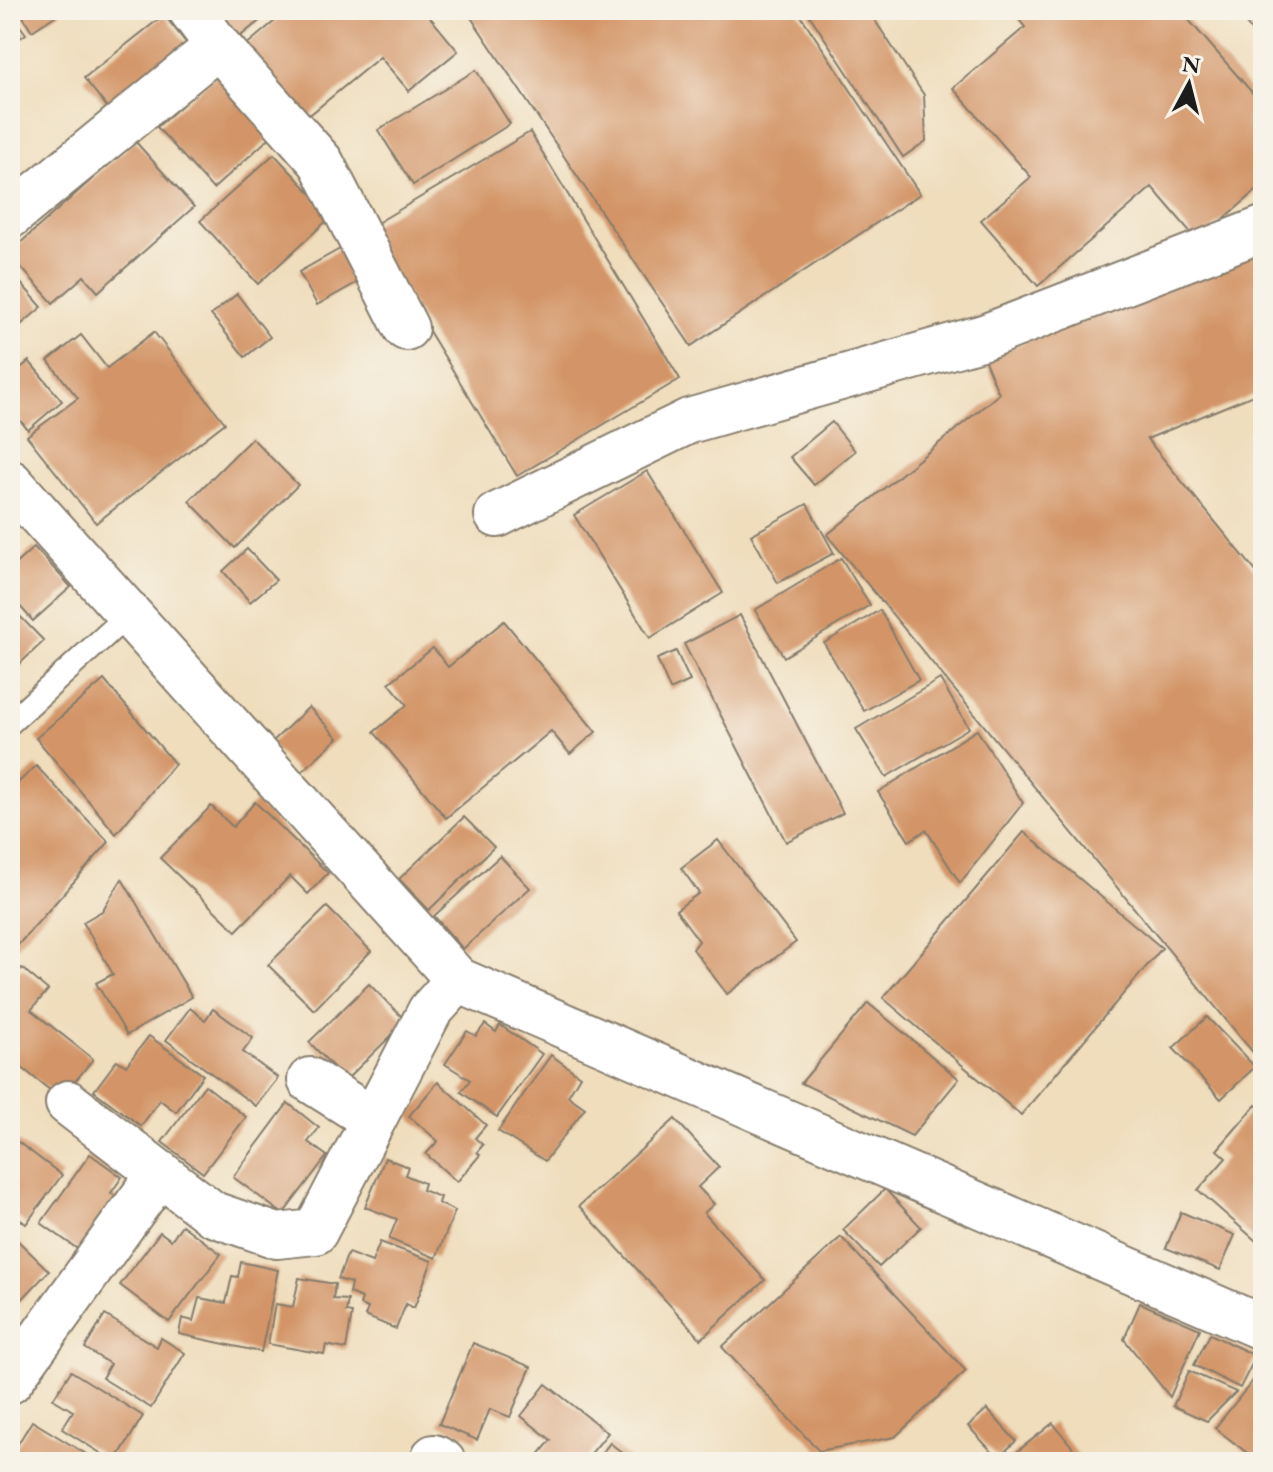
<svg xmlns="http://www.w3.org/2000/svg" width="1273" height="1472" viewBox="0 0 1273 1472" font-family="'EB Garamond',serif">
<rect width="100%" height="100%" fill="#f7f3e8"/>
<filter id="ink" filterUnits="userSpaceOnUse"><feTurbulence type="fractalNoise" baseFrequency=".0125" numOctaves="2"/><feDisplacementMap in="SourceGraphic" scale="16" xChannelSelector="R" yChannelSelector="G"/><feConvolveMatrix kernelMatrix="1 2 1 2 8 2 1 2 1" color-interpolation-filters="sRGB"/></filter>
<filter id="wash" filterUnits="userSpaceOnUse"><feTurbulence type="fractalNoise" baseFrequency=".006" numOctaves="4" result="noise"/><feDisplacementMap in="SourceGraphic" scale="32" xChannelSelector="R" yChannelSelector="G"/><feGaussianBlur stdDeviation="1.8" result="paint"/><feColorMatrix in="noise" values="0 0 0 0 0 0 0 0 0 0 0 0 0 0 0 0 0 1.4 0 .05"/><feComposite in="paint" operator="in"/></filter>
<g filter="url(#wash)">
<rect width="100%" height="100%" fill="#efddbc"/>
<g id="blocks">
<!-- building -->
<g fill="#d39568">
<polygon points="19,10 64,10 32,31"/>
<polygon points="217,10 273,10 238,38"/>
<polygon points="288,10 424,10 458,51 409,91 380,57 306,118 245,46"/>
<polygon points="466,10 797,10 920,194 691,346"/>
<polygon points="806,10 868,10 924,95 926,141 903,157"/>
<polygon points="1011,10 1180,10 1263,105 1263,185 1198,241 1152,187 1038,286 981,220 1031,177 953,88 1025,27"/>
<polygon points="1235,10 1263,10 1263,45"/>
<polygon points="10,12 26,34 10,45"/>
<polygon points="164,15 191,49 111,112 84,78"/>
<polygon points="476,70 510,124 413,185 378,130"/>
<polygon points="220,72 275,133 213,189 157,127"/>
<polygon points="530,132 680,379 517,476 367,229"/>
<polygon points="135,141 194,207 98,292 84,276 53,303 10,255 10,252"/>
<polygon points="274,154 332,216 258,284 200,221"/>
<polygon points="1263,242 1263,391 1147,439 1263,580 1263,1059 1260,1061 827,535 999,394 984,359"/>
<polygon points="347,245 365,278 317,305 299,272"/>
<polygon points="10,271 42,307 10,334"/>
<polygon points="237,294 270,337 245,357 211,315"/>
<polygon points="154,332 225,423 96,523 27,436 78,398 48,361 81,335 107,368"/>
<polygon points="29,361 62,401 28,430 10,408 10,377"/>
<polygon points="832,422 855,451 814,485 790,457"/>
<polygon points="252,438 298,485 235,548 189,501"/>
<polygon points="647,471 723,593 650,638 574,515"/>
<polygon points="807,504 834,553 778,583 751,535"/>
<polygon points="34,547 71,587 33,621 10,595 10,569"/>
<polygon points="247,549 276,580 250,602 223,571"/>
<polygon points="841,558 870,605 784,657 755,610"/>
<polygon points="10,606 44,641 10,673"/>
<polygon points="880,610 919,680 864,711 824,643"/>
<polygon points="740,615 843,813 786,842 684,644"/>
<polygon points="504,621 596,732 570,754 551,731 446,818 374,732 407,705 389,683 433,648 448,667"/>
<polygon points="676,651 690,681 670,690 657,659"/>
<polygon points="940,679 969,728 886,777 856,729"/>
<polygon points="104,680 175,764 116,834 36,738"/>
<polygon points="309,707 338,738 299,774 270,744"/>
<polygon points="977,730 1023,803 960,883 926,830 909,841 878,792"/>
<polygon points="36,766 109,842 10,954 10,790"/>
<polygon points="255,802 328,873 308,894 290,876 236,931 160,858 211,806 233,827"/>
<polygon points="464,817 494,847 429,910 399,879"/>
<polygon points="1024,832 1162,948 1021,1115 883,998"/>
<polygon points="718,840 796,942 727,994 693,949 699,941 676,910 699,893 681,868"/>
<polygon points="500,856 530,888 463,949 434,916"/>
<polygon points="122,879 192,997 127,1035 96,983 113,974 83,922 102,911"/>
<polygon points="327,907 371,951 314,1010 268,965"/>
<polygon points="22,968 48,990 31,1010 93,1059 61,1099 10,1058 10,983"/>
<polygon points="369,984 406,1021 346,1080 309,1042"/>
<polygon points="868,1003 959,1079 912,1136 801,1083"/>
<polygon points="190,1008 205,1020 213,1009 253,1038 243,1052 278,1078 256,1106 166,1040"/>
<polygon points="1207,1017 1255,1067 1221,1099 1173,1048"/>
<polygon points="485,1024 496,1032 500,1025 542,1054 497,1117 461,1092 470,1080 445,1064 467,1031 476,1036"/>
<polygon points="149,1036 203,1075 176,1112 160,1100 141,1126 94,1091 117,1060 126,1066"/>
<polygon points="551,1055 580,1076 568,1096 585,1108 545,1161 498,1131"/>
<polygon points="438,1082 486,1125 475,1138 483,1145 477,1152 480,1155 457,1182 426,1154 438,1141 409,1116"/>
<polygon points="205,1085 246,1117 203,1173 162,1142"/>
<polygon points="288,1103 319,1128 308,1142 327,1156 283,1214 233,1177"/>
<polygon points="1256,1105 1263,1111 1263,1247 1198,1190 1226,1158 1217,1150"/>
<polygon points="675,1119 719,1167 698,1187 714,1204 704,1213 765,1280 701,1339 579,1206"/>
<polygon points="14,1139 62,1175 26,1224 10,1212 10,1145"/>
<polygon points="90,1154 122,1177 111,1193 123,1202 86,1255 41,1223"/>
<polygon points="385,1158 408,1167 405,1175 424,1183 422,1190 440,1197 438,1203 455,1211 436,1258 389,1239 397,1219 365,1207"/>
<polygon points="885,1189 921,1227 879,1267 843,1230"/>
<polygon points="1181,1212 1235,1235 1220,1270 1166,1248"/>
<polygon points="182,1225 221,1254 169,1322 120,1285 160,1232 171,1240"/>
<polygon points="10,1233 49,1271 10,1312"/>
<polygon points="841,1237 966,1371 895,1437 819,1451 722,1347"/>
<polygon points="380,1242 432,1261 414,1308 406,1304 396,1329 365,1316 368,1308 360,1305 362,1298 349,1293 351,1283 338,1279 348,1253 372,1262"/>
<polygon points="241,1262 278,1270 261,1352 179,1334 182,1318 193,1321 199,1298 226,1303 232,1276 238,1277"/>
<polygon points="299,1278 335,1284 333,1299 348,1300 346,1312 352,1313 346,1349 326,1345 324,1354 268,1344 275,1304 293,1307"/>
<polygon points="1140,1303 1200,1329 1170,1397 1124,1339"/>
<polygon points="105,1315 157,1347 161,1338 185,1353 151,1408 102,1378 110,1364 85,1348"/>
<polygon points="1210,1334 1256,1356 1240,1388 1194,1365"/>
<polygon points="473,1343 531,1367 510,1417 490,1409 477,1440 439,1424"/>
<polygon points="1263,1368 1263,1462 1259,1462 1215,1428"/>
<polygon points="71,1371 143,1416 115,1462 62,1429 73,1411 53,1399"/>
<polygon points="1189,1371 1236,1392 1207,1421 1173,1406"/>
<polygon points="546,1384 608,1433 584,1462 533,1462 551,1440 521,1416"/>
<polygon points="987,1409 1016,1441 998,1458 968,1426"/>
<polygon points="32,1421 99,1462 30,1462 13,1452"/>
<polygon points="1053,1423 1084,1462 1004,1462"/>
<polygon points="610,1443 634,1462 595,1462"/>
</g>
</g>
</g>
<g filter="url(#ink)">
<use href="#blocks" fill-opacity="0" stroke="#867c6c" stroke-width="2"/>
<g fill="none" stroke-linecap="round" stroke-linejoin="round">
<defs>
<polyline id="lane" points="10,723 129,614"/>
<g id="street">
<polyline points="191,10 218,46 321,162 406,328"/>
<polyline points="10,216 218,46"/>
<polyline points="10,482 458,980 1263,1328"/>
<polyline points="497,515 689,421 984,337 1263,229"/>
<polyline points="310,1080 372,1119"/>
<polyline points="68,1103 213,1214 277,1236 315,1232 430,1011 458,980"/>
<polyline points="10,1381 160,1173"/>
<polyline points="434,1457 443,1462"/>
</g>
</defs>
<!-- lane casing -->
<use href="#lane" stroke="#867c6c" stroke-width="26"/>
<!-- street casing -->
<use href="#street" stroke="#867c6c" stroke-width="48"/>
<!-- lane -->
<use href="#lane" stroke="#fff" stroke-width="22"/>
<!-- street -->
<use href="#street" stroke="#fff" stroke-width="44"/>
</g>
</g>
<!-- margin -->
<rect width="1273" height="1472" fill="none" stroke="#f7f3e8" stroke-width="40"/>
<!-- north arrow -->
<g transform="translate(1189 84) rotate(7)" stroke="#f7f3e8" stroke-width="6" paint-order="stroke">
<path d="M0-6L14 30L0 20L-14 30Z" fill="#1c1c1c"/>
<text y="-12" font-size="22" font-weight="bold" text-anchor="middle" fill="#1c1c1c">N</text>
</g>
</svg>
